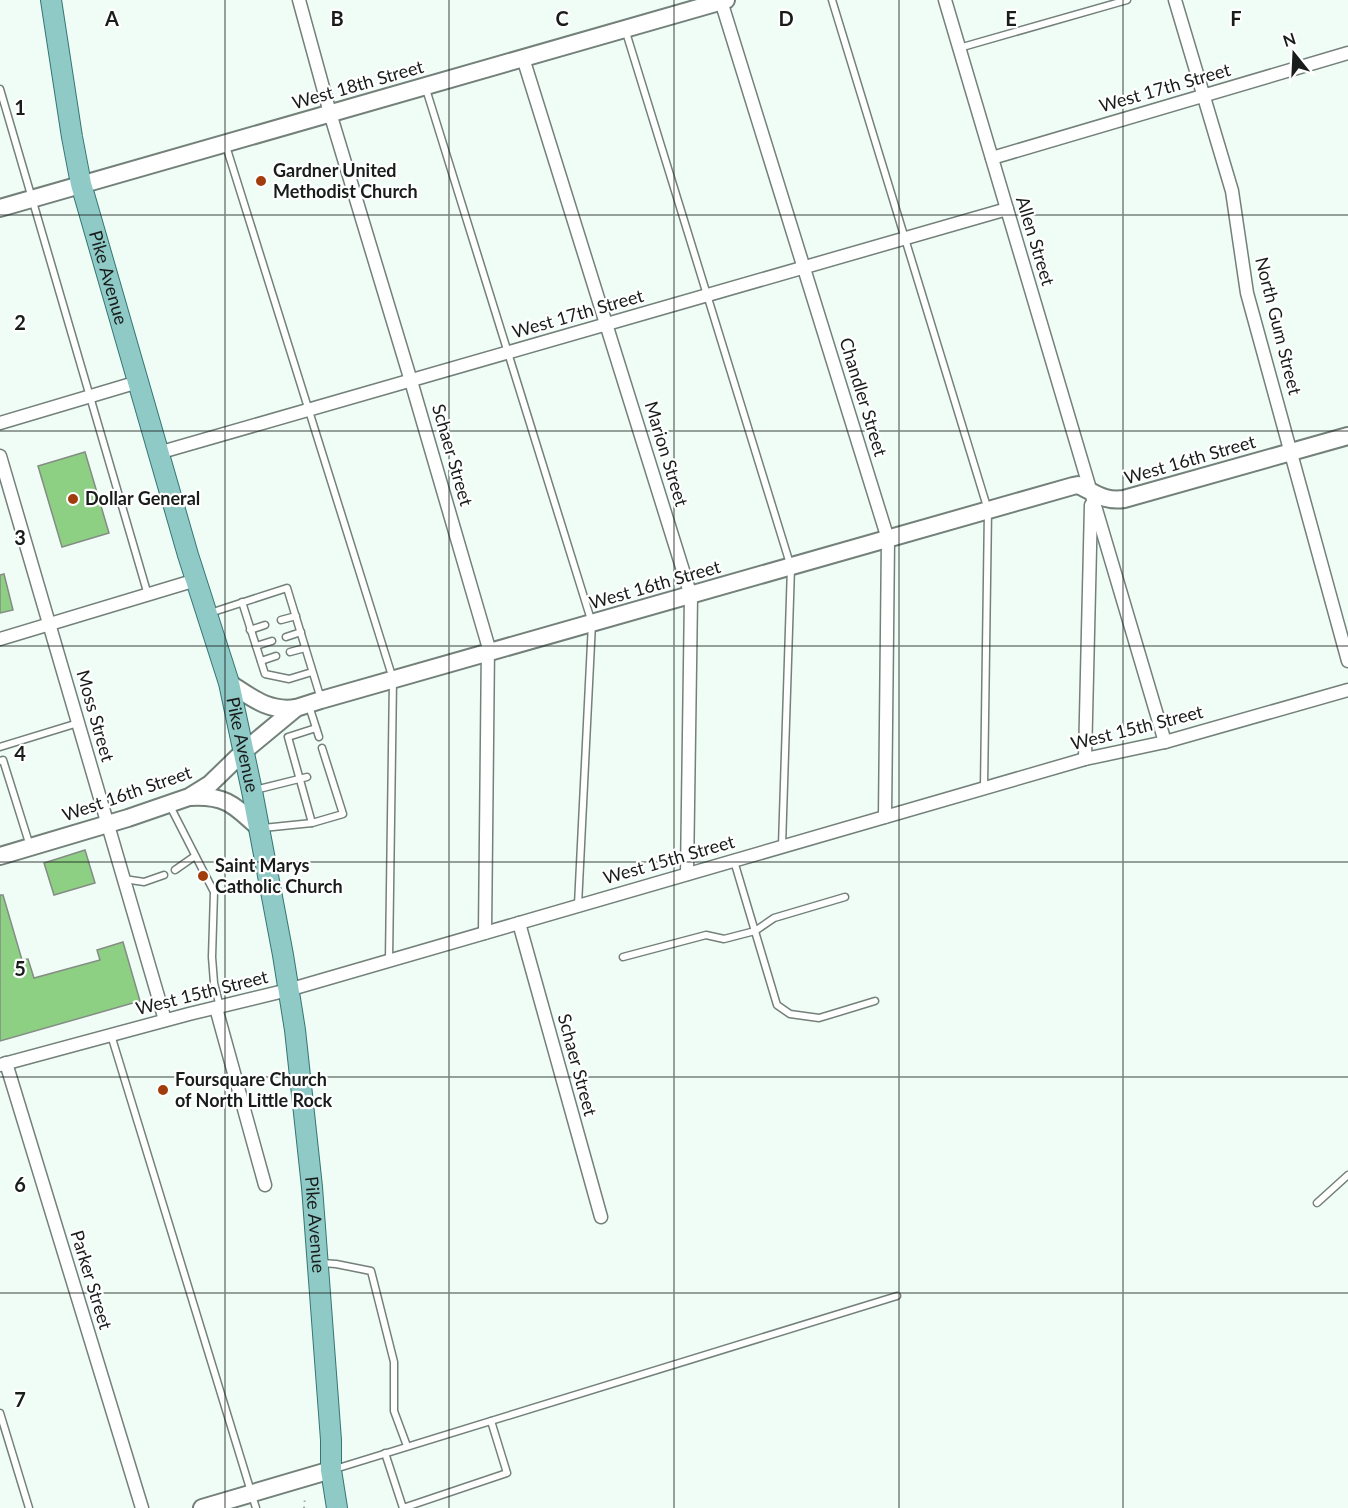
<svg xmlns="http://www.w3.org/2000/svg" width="1348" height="1508" viewBox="0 0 1348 1508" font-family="Lato,sans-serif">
<rect width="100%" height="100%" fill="#f0fdf7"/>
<!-- building -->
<g fill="#8dd084" stroke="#848c83" stroke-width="1.5">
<polygon points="85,452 109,533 62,547 38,466"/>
<polygon points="4,574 13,610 0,613 0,575"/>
<polygon points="85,850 95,883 54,895 44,863"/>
<polygon points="0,895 3,895 22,960 28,959 34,978 100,960 97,950 123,942 140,1001 0,1041"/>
</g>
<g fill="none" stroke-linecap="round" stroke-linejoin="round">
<defs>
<g id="lane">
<polyline points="832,0 988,510 984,788"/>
<polyline points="625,29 791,567 782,846"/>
<polyline points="959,48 1127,0"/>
<polyline points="0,89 148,595"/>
<polyline points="426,89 592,623 578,905"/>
<polyline points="226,146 393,679 389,960"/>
<polyline points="242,602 265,674 289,679 312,672"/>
<polyline points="210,613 287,588 321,699"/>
<polyline points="281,620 296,616"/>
<polyline points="250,630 265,625"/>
<polyline points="286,637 301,632"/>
<polyline points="256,646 272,641"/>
<polyline points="290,652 305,648"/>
<polyline points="261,661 276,656"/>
<polyline points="309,706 319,737"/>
<polyline points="0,747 78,723"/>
<polyline points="0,761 3,760 30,846"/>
<polyline points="255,790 307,777"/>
<polyline points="170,806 214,892 212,957 214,983 220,1007"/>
<polyline points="312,823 288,737 316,728"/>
<polyline points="263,828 312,823 343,814 322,748"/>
<polyline points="734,861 777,1005 790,1014 819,1018 875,1001"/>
<polyline points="175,870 195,856"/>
<polyline points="124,879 144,882 164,875"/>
<polyline points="623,957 706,935 724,939 755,931 774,918 845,897"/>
<polyline points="111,1035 256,1508"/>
<polyline points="1317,1203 1348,1175"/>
<polyline points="321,1263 336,1264 371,1271 394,1362 394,1411 407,1446"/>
<polyline points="0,1413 29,1508"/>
<polyline points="385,1453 403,1508 507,1473 491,1421"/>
<polyline points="335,1469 897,1296"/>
</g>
<g id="street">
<polyline points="299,0 330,113 411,381 488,645 485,933"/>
<polyline points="945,0 1165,742"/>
<polyline points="1175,0 1232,191 1247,293 1348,661"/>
<polyline points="721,1 888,539 885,817"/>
<polyline points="523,58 691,596 687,874"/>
<polyline points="992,158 1348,53"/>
<polyline points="0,423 138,382"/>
<polyline points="158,453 1007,209"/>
<polyline points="0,456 165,1020"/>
<polyline points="0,639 196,580"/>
<polyline points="1085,759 1091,505"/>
<polyline points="519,923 601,1217"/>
<polyline points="216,1008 265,1185"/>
<polyline points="6,1063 142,1508"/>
<polyline points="0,1065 189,1014 288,990 1085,759 1165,742 1348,690"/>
</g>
<g id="secondary">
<polyline points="0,208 726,0"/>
<path d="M229 683C251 697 268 712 296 708"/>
<path d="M190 797C226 795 234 805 259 828"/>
<path d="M0 856 128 818 189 797 210 784 243 752 296 708 321 700 1073 486 1078 485C1095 493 1105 502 1124 499L1348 436"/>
<polyline points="202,1508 331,1470"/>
</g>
<g id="primary">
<path id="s1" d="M51 0 72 137 81 184 188 555 229 683 252 791 283 955 295 1030 312 1187 331 1440V1470L337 1508"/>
</g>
</defs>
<!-- lane casing -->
<use href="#lane" stroke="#74807a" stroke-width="9"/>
<!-- street casing -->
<use href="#street" stroke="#74807a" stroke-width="15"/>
<!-- secondary casing -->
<use href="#secondary" stroke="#74807a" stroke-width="20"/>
<!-- primary casing -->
<use href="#primary" stroke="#357672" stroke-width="22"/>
<!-- path -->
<polyline stroke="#a0aaa5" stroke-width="2" stroke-dasharray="1.5 4.5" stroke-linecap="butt" points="304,1508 305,1497"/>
<!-- lane -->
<use href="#lane" stroke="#fff" stroke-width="6"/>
<!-- street -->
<use href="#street" stroke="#fff" stroke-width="12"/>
<!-- secondary -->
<use href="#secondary" stroke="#fff" stroke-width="16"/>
<!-- primary -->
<use href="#primary" stroke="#8fcac7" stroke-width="20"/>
</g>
<!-- grid -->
<path fill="none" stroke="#181c1a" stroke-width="1.5" stroke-opacity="0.55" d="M225 0V1508M449 0V1508M674 0V1508M899 0V1508M1123 0V1508M0 215H1348M0 431H1348M0 646H1348M0 862H1348M0 1077H1348M0 1293H1348"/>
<!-- markers -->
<g fill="#a13d0d" stroke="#fff" stroke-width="2">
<circle cx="261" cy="181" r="6"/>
<circle cx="73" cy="499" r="6"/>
<circle cx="203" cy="876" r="6"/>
<circle cx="163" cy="1090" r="6"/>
</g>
<g text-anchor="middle" stroke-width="4.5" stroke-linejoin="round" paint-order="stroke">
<!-- street labels -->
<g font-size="18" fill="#181c1a" stroke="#fff">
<text transform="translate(358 85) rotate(-16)" y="6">West 18th Street</text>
<text transform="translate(1165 88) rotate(-16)" y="6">West 17th Street</text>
<text transform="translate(1035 241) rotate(73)" y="6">Allen Street</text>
<text dy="6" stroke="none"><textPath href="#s1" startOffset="284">Pike Avenue</textPath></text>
<text transform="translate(578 314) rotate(-16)" y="6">West 17th Street</text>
<text transform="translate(1278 326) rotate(76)" y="6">North Gum Street</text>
<text transform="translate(863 397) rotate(73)" y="6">Chandler Street</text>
<text transform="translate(666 454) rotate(73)" y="6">Marion Street</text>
<text transform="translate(452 455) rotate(74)" y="6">Schaer Street</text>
<text transform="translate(1190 460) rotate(-16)" y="6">West 16th Street</text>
<text transform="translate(655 585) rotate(-16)" y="6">West 16th Street</text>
<text transform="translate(95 716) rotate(74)" y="6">Moss Street</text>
<text transform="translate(1137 728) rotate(-14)" y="6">West 15th Street</text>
<text dy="6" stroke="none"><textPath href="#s1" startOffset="770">Pike Avenue</textPath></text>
<text transform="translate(127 794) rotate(-19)" y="6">West 16th Street</text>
<text transform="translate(669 860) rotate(-16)" y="6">West 15th Street</text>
<text transform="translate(202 993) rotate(-14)" y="6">West 15th Street</text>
<text transform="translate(577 1065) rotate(75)" y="6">Schaer Street</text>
<text dy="6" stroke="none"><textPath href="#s1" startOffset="1256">Pike Avenue</textPath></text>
<text transform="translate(91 1280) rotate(73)" y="6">Parker Street</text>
</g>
<!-- poi labels -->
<g font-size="18" font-weight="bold" fill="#181c1a" stroke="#fff" text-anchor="start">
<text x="273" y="177">Gardner United<tspan x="273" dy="21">Methodist Church</tspan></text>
<text x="85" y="505">Dollar General</text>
<text x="215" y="872">Saint Marys<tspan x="215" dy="21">Catholic Church</tspan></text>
<text x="175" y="1086">Foursquare Church<tspan x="175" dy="21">of North Little Rock</tspan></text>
</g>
</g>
<g font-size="20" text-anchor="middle" font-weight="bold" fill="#181c1a" stroke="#fff" stroke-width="4.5" stroke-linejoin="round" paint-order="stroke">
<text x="112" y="26">A</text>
<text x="337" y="26">B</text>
<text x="562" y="26">C</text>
<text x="786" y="26">D</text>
<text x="1011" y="26">E</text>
<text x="1236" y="26">F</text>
<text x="20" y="115">1</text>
<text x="20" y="330">2</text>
<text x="20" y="545">3</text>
<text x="20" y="761">4</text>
<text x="20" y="976">5</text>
<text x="20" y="1192">6</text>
<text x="20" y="1407">7</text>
</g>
<!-- north arrow -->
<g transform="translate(1294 54) rotate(342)" stroke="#ffffff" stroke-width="4.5" paint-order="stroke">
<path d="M0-4.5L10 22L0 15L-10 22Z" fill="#181c1a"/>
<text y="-9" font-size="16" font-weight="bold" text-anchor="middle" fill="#181c1a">N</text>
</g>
</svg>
